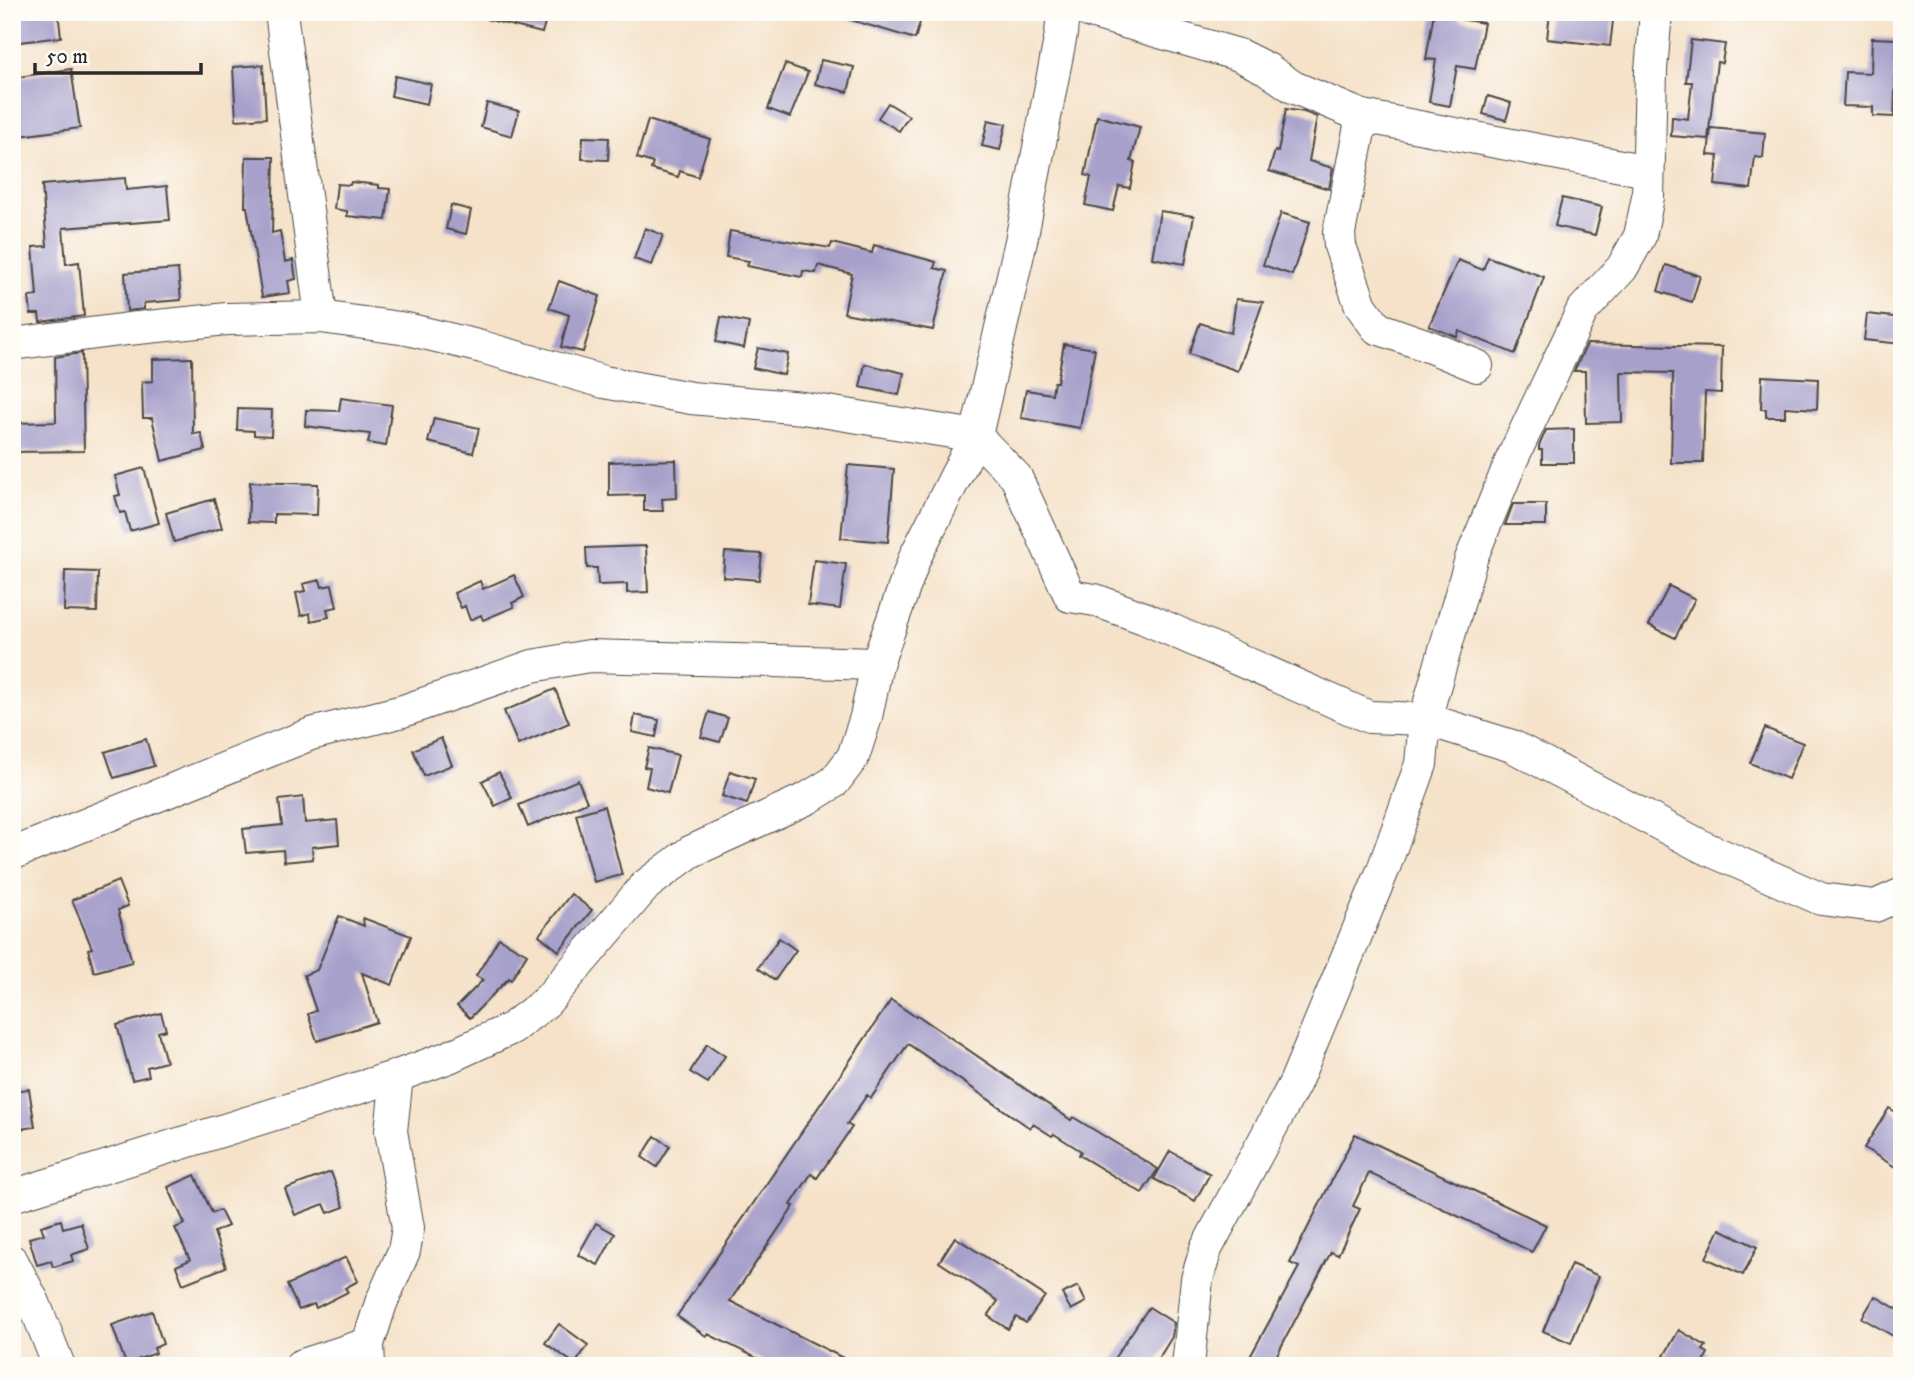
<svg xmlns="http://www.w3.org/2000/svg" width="1914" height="1378" viewBox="0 0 1914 1378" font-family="'IM FELL DW Pica',serif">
<rect width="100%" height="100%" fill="#fdfcf7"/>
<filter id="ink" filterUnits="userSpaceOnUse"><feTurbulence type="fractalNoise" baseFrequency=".0143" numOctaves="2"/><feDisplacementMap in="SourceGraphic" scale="14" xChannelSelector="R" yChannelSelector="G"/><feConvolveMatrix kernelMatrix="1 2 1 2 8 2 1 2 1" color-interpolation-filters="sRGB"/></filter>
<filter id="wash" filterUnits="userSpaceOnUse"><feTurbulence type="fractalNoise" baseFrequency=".00686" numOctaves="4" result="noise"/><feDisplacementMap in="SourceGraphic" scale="28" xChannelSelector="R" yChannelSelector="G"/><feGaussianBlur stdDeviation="1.57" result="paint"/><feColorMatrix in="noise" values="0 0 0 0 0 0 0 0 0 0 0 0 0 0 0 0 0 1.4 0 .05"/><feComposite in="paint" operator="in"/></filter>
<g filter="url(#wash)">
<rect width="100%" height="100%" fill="#f5e2c9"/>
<g id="blocks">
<!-- building -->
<g fill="#a7a0cb">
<polygon points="26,12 58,12 61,37 12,43 12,16 26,14"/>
<polygon points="487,12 548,12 542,33 486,19"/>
<polygon points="841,12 923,12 915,39 841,17"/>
<polygon points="1434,12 1460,12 1459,19 1484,23 1475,69 1457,66 1450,106 1429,102 1436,60 1426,59"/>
<polygon points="1550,12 1614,12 1610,46 1547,39"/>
<polygon points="1872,38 1897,39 1894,117 1873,116 1873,107 1843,106 1845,72 1871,73"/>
<polygon points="1691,40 1725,44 1722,63 1717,62 1708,139 1671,136 1672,117 1688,119 1692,82 1686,82"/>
<polygon points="821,60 854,67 848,92 815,84"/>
<polygon points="785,64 808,72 790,117 768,109"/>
<polygon points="263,65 266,118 236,120 233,67"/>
<polygon points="71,69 80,128 12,137 12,78"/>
<polygon points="395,76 431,84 427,104 391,96"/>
<polygon points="1488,96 1511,103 1506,120 1483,114"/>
<polygon points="487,103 519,111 512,136 481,127"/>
<polygon points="888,103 909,116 899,131 878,118"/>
<polygon points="1286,109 1304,112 1317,117 1309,161 1333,168 1329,189 1269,171 1275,151 1278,152"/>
<polygon points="1097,116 1140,127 1131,161 1135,162 1130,188 1119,186 1113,211 1085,205 1091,177 1085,175"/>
<polygon points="648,120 710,139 698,177 680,171 678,177 651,169 653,163 637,158"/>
<polygon points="988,120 1006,124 1000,150 982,146"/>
<polygon points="1711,128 1765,133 1763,158 1755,157 1751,189 1715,185 1718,156 1708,155"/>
<polygon points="583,137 609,138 608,160 582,159"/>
<polygon points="246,157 274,157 272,233 280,231 285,262 293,260 296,279 288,281 290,293 262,297 247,207 245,207"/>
<polygon points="125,178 126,190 167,186 170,220 63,228 66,264 79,262 84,316 40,322 39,314 31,314 29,297 37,296 33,247 47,246 42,185"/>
<polygon points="351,182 379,185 379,188 390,189 386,220 347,216 347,211 334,209 337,184 350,185"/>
<polygon points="1562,198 1602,207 1595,235 1555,226"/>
<polygon points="451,205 471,210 466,234 446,229"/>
<polygon points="1160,211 1194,216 1185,264 1152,258"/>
<polygon points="1281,213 1310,222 1292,275 1263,265"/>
<polygon points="645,228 663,235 652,265 634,259"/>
<polygon points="730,231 830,248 832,243 872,253 874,245 936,262 934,268 947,271 933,330 844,313 852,274 818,265 816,273 803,271 802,277 747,266 749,261 726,257"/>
<polygon points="1488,257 1544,277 1515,354 1459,331 1457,337 1429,326 1458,260 1483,270"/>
<polygon points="1666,265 1700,276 1692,302 1658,291"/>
<polygon points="178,269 181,300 144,303 144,309 127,311 125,273"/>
<polygon points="559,281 600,296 583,352 561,347 569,315 549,308"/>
<polygon points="1236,299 1263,302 1238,371 1189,354 1200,323 1231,333"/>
<polygon points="1867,314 1902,318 1902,344 1864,340"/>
<polygon points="721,317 749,323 744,348 716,342"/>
<polygon points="1064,344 1095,349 1080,428 1021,418 1026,390 1052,394 1054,382 1057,382"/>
<polygon points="1587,344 1722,347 1721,393 1705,392 1703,463 1671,463 1673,373 1621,372 1622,422 1586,423 1585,371 1574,371"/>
<polygon points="758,348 788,354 784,375 753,368"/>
<polygon points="82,353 84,451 12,452 12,423 56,422 55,357"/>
<polygon points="192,358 193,434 201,433 205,450 162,461 152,418 143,418 142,382 153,381 153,359"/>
<polygon points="865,364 904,373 899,395 860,387"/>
<polygon points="1762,376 1818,379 1817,409 1785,407 1785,417 1766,417 1766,409 1761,409"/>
<polygon points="341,398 392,405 386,446 368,443 370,434 305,426 306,410 339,411"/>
<polygon points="238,409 272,410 271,436 254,435 254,431 237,430"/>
<polygon points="434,418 479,428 473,453 428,442"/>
<polygon points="1574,429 1574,463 1542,463 1542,450 1539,450 1539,446 1546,430"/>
<polygon points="676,460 677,498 662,499 663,511 644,511 644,495 609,496 609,462"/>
<polygon points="848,465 894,469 888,542 841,538"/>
<polygon points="144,468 159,523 130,531 125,512 120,513 115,496 120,495 115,476"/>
<polygon points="250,482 318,484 317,515 274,514 274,523 248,522"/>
<polygon points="214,499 222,528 174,542 166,513"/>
<polygon points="1513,504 1546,504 1546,525 1505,525"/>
<polygon points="646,546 648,592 627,593 627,584 598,585 597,568 587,568 586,548"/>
<polygon points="725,552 762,554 759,580 723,577"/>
<polygon points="814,560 846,564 840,609 808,605"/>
<polygon points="65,571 98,572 97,612 64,611"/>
<polygon points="514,575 524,597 512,603 514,607 483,620 481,615 470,620 465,606 461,608 454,593 480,581 483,589"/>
<polygon points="320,580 322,587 332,585 337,607 327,609 329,617 311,621 310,613 301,616 296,593 305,591 303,584"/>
<polygon points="1669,586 1695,599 1675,638 1649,625"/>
<polygon points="555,689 569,723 518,745 504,711"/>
<polygon points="709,712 728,718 720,742 701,737"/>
<polygon points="635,715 659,720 656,737 632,732"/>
<polygon points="1765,728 1803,743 1788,779 1750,763"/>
<polygon points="441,738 452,765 424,776 413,750"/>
<polygon points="146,739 154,766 114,778 105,752"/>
<polygon points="649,748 678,755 668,793 646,787 650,768 644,767"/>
<polygon points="730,771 755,779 747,804 722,796"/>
<polygon points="499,772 512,798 495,806 482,781"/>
<polygon points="578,780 587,802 528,827 519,805"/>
<polygon points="303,797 305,823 337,820 339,844 312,847 313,859 284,862 283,850 246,853 243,829 282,825 279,800"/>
<polygon points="604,806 622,875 594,882 576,814"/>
<polygon points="118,881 128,906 118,910 132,962 94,972 88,949 92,948 72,900"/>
<polygon points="571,894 592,910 559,951 539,935"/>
<polygon points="339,916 364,926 363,918 411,936 392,985 362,973 377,1022 317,1041 308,1014 316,1011 304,975 317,970"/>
<polygon points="499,938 527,954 511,980 509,978 470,1018 457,1006 483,980 476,976"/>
<polygon points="779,938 796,950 775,980 758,968"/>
<polygon points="891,1000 916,1017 917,1015 1071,1120 1073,1117 1158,1169 1142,1193 1079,1155 1081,1151 1054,1134 1052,1136 1033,1124 1030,1128 908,1044 871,1098 867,1095 847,1124 852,1127 817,1178 811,1174 791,1205 794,1206 730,1301 859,1366 773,1366 708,1334 706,1336 677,1316"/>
<polygon points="161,1013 166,1030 158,1032 166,1062 147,1067 149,1076 132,1080 117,1025"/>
<polygon points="707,1044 725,1056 708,1083 690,1072"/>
<polygon points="29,1089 35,1127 12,1130 12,1091"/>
<polygon points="1889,1108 1902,1116 1902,1171 1864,1148"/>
<polygon points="1355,1134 1546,1225 1532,1252 1369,1173 1353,1206 1360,1209 1338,1255 1331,1252 1271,1366 1245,1366 1299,1267 1290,1263"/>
<polygon points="655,1136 670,1146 657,1167 642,1157"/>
<polygon points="1170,1151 1210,1174 1195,1201 1154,1179"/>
<polygon points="331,1172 344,1207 328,1213 324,1204 295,1215 285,1189"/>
<polygon points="195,1175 212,1213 220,1210 228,1226 214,1232 226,1267 183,1284 176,1266 190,1260 175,1228 185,1224 168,1187"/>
<polygon points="61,1220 63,1228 81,1223 89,1249 71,1255 73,1261 53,1267 51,1261 37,1265 29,1238 44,1234 41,1226"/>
<polygon points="596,1223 615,1234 598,1265 578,1255"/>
<polygon points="1720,1229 1757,1247 1743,1275 1706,1258"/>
<polygon points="955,1237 1045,1296 1026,1323 1016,1317 1008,1329 988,1316 998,1301 939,1262"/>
<polygon points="346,1257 358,1281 345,1288 348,1292 316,1308 314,1304 299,1310 287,1285"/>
<polygon points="1571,1264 1599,1276 1571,1343 1543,1331"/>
<polygon points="1078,1286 1086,1302 1071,1310 1062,1294"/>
<polygon points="1875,1296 1902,1312 1902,1321 1893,1336 1862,1318"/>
<polygon points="1149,1307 1174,1323 1172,1337 1154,1366 1109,1366"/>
<polygon points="152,1311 163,1344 154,1348 156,1353 126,1364 112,1325"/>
<polygon points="559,1324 588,1345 575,1364 545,1343"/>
<polygon points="1679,1330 1706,1346 1703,1350 1708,1353 1701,1366 1665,1366 1669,1359 1664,1356"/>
</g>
</g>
</g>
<g filter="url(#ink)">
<use href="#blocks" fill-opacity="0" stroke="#494643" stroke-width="2"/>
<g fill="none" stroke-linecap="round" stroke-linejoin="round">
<defs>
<g id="minor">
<polyline points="281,12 321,317"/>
<polyline points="1063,12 1061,34 1021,241 976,436 1016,477 1070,596 1095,600 1144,618 1369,717 1425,719 1512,746 1703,847 1821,899 1875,906 1902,894"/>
<polyline points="1090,12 1239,55 1267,69 1293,87 1362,116 1339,233 1340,246 1361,306 1377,328 1428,346 1477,366"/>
<polyline points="1362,116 1647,171"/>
<polyline points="12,344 128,329 227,319 321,317 407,329 482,347 604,382 691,398 803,408 976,436 915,557 877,664 866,717 853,757 834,782 808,798 690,852 646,885 546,1002 512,1028 449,1057 397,1076 12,1196"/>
<polyline points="12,854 311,734 403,711 532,666 589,656 877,664"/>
<polyline points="12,1261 34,1303 59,1366"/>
<polyline points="300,1366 368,1344"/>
<polyline points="369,1366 368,1344 381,1303 404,1251 408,1228 391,1131 397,1076"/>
<polyline points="1188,1366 1197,1279 1206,1249 1295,1083 1383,870 1421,764 1425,719 1471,559 1512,459 1582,311 1622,268 1640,236 1648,197 1651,70 1656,12"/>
</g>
</defs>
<!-- minor casing -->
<use href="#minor" stroke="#494643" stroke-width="34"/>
<!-- minor -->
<use href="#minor" stroke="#fff" stroke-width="32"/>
</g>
</g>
<!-- margin -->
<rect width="1914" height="1378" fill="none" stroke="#fdfcf7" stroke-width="42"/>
<!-- scale -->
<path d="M35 63v10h166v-10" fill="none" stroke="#2b2b2b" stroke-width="3.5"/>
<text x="46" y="63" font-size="21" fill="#2b2b2b" stroke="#fdfcf7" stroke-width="5" paint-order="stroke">50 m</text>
</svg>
